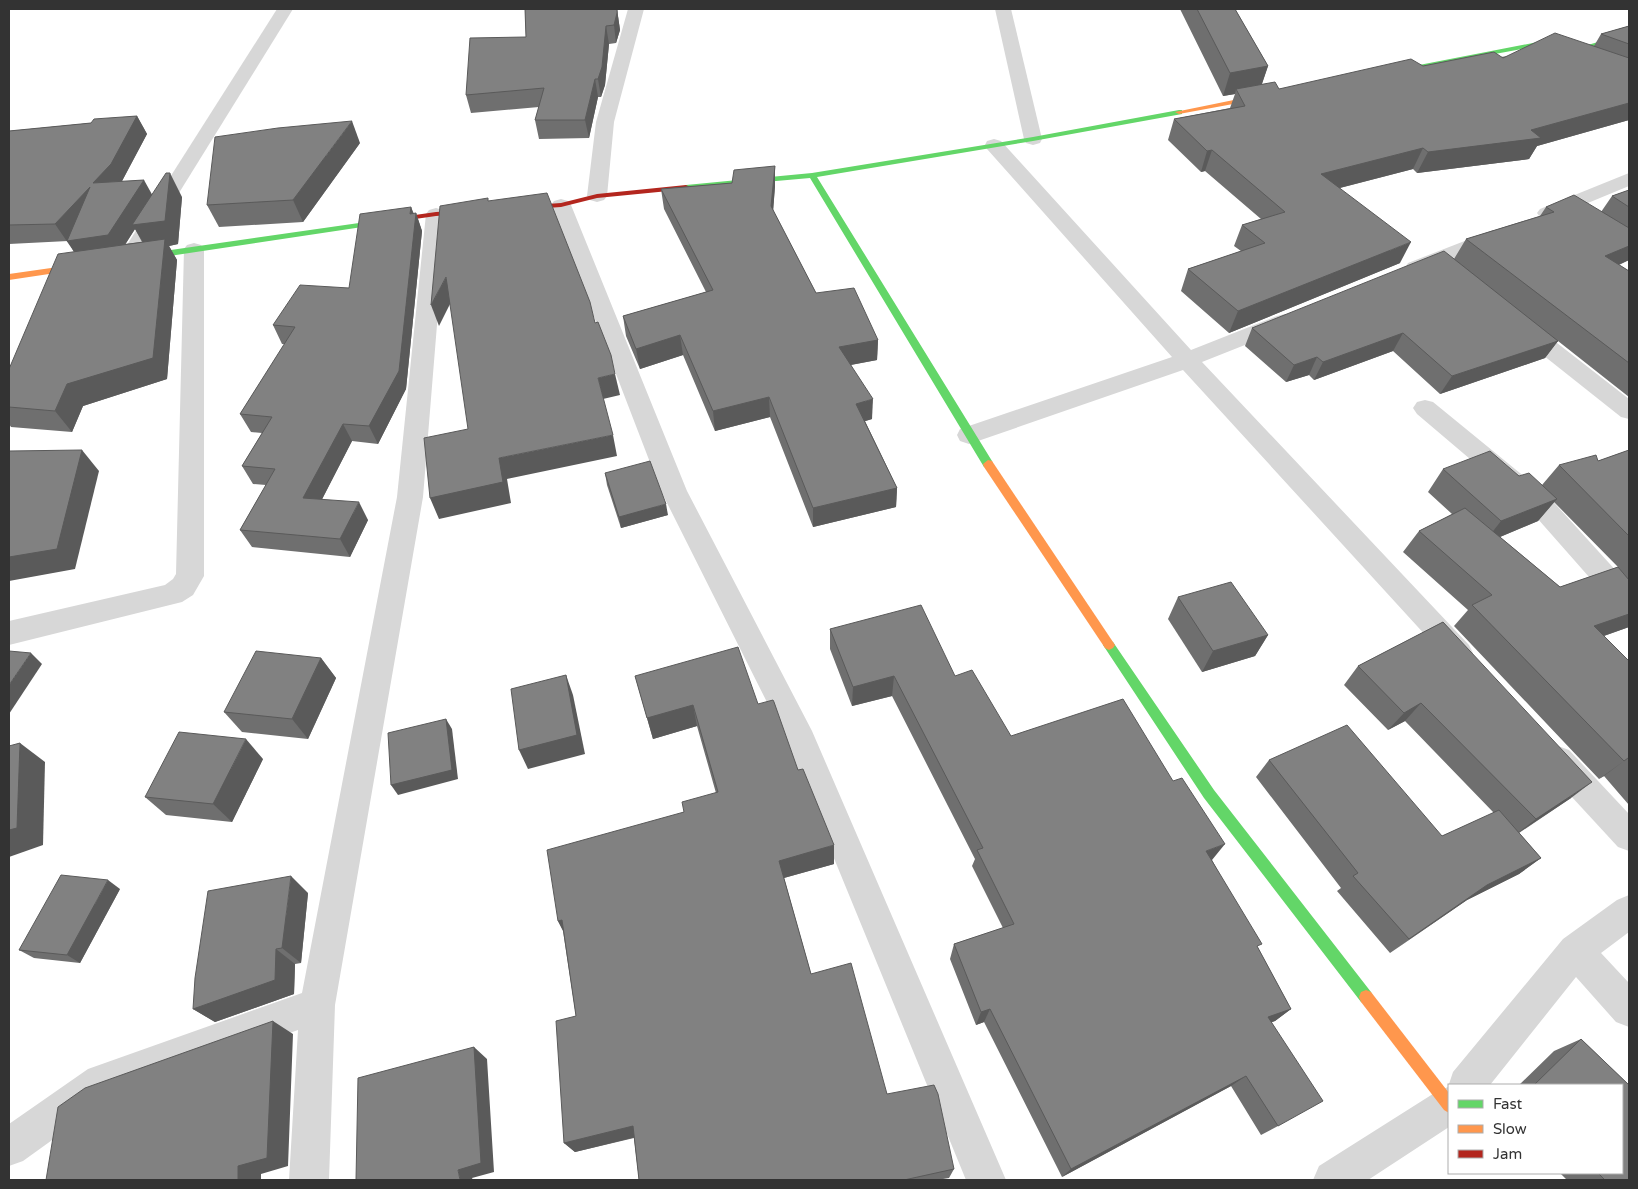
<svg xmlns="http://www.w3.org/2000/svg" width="1638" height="1189" viewBox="0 0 1638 1189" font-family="'Varela Round',sans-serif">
<rect width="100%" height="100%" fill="#fff"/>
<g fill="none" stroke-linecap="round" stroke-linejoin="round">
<!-- lane -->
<polygon fill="#d7d7d7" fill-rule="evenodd" points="1522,320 1530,322 1629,399 1629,419 1621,417 1514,332 1511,327 1514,322"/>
<!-- street -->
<g fill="#d7d7d7" fill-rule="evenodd">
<polygon points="277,9 293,9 138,259 135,263 128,265 121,263 118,259"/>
<polygon points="628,9 644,9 614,122 607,196 604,200 597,202 590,200 587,196 596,122"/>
<polygon points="995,9 1011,9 1042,139 1040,143 1033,145 1026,143 1024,139"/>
<polygon points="994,139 1001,141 1191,350 1277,316 1285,314 1293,316 1296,321 1293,326 1202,362 1469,645 1473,653 1469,661 1459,665 1449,661 1183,370 978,441 969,444 960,441 957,435 960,429 1172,357 987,149 985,145 987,141"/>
<polygon points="1629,173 1629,186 1554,217 1547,219 1540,217 1537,213 1540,209"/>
<polygon points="561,199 568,201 571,205 687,491 812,731 1006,1180 966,1180 783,734 661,491 551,205 554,201"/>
<polygon points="436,208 443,210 446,214 423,497 335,1005 329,1180 289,1180 298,1030 112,1097 23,1161 9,1166 9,1124 88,1069 302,993 397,497 426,214 429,210"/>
<polygon points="1493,230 1500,232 1503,236 1500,240 1422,273 1415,274 1408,273 1405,268 1408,263"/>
<polygon points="194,243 201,245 204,249 204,576 193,595 182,602 9,645 9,621 165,585 173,579 176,574 184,249 187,245"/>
<polygon points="1425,400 1433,402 1548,496 1629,585 1629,614 1619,611 1530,510 1417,414 1413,408 1417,402"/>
<polygon points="1558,746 1569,750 1629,814 1629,851 1618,847 1547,770 1543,760 1547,750"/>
<polygon points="1629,895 1629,932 1601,953 1629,983 1629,1027 1616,1022 1576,977 1490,1085 1449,1085 1449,1127 1368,1180 1313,1180 1319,1166 1436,1092 1448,1087 1453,1072 1563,939 1617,900"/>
</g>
<!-- fast -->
<g fill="#63d668" fill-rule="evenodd">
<polygon points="1629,33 1629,37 1567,55 1538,46 1386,74 1383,72 1538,42 1567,51"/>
<polygon points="1179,110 1182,110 1182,114 1033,141 817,177 992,461 993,464 988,468 984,467 810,178 686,189 682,187 686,185 812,173 1033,137"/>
<polygon points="366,222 369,222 369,226 136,261 132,258 136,255"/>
<polygon points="1109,640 1113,642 1214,790 1371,992 1373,997 1371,1002 1366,1004 1361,1002 1204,798 1105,648 1103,645 1105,642"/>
</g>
<!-- slow -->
<g fill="#ff974d" fill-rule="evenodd">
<polygon points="1268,93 1272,95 1271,97 1179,114 1175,112"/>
<polygon points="86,263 89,264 89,268 9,280 9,274"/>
<polygon points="988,460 992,461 1113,642 1115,645 1113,648 1109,650 1105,648 984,467 983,464"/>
<polygon points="1366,990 1371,992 1449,1093 1449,1113 1444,1110 1361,1002 1359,997 1361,992"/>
</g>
<!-- jam -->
<polygon fill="#b3261e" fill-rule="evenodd" points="686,185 690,187 689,189 597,198 561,207 436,216 366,226 362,224 366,222 436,212 561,203 597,194"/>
</g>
<!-- wall -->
<g fill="#6f6f6f" fill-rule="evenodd">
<polygon points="525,9 617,9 620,30 616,43 609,44 605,85 601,97 598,97 589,138 539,139 535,120 539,107 471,113 466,95 526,37"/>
<polygon points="1180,9 1235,9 1268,66 1262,84 1279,89 1423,66 1594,46 1601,34 1629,26 1629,120 1537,146 1529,159 1417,173 1413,169 1340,188 1400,263 1229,333 1181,291 1188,269 1241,251 1234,246 1242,225 1261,219 1205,171 1201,172 1168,140 1174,119 1230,108 1235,94 1223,96"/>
<path d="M137 116 147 134 122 181 152 195 182 197 178 244 169 246 177 260 167 379 83 406 72 432 11 427 9 424V369L74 252 68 241 9 244V131L91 123ZM135 229 142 242 125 244Z"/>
<polygon points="360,143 303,222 219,227 207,205"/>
<polygon points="775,166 775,186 773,210 816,293 878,340 877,360 851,365 872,419 865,421 897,488 896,507 813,527 770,417 715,431 683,355 640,369 626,336 623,316 706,292 664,209 661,189 732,183"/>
<polygon points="1629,190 1629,260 1619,265 1629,271 1629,397 1558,341 1545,358 1440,394 1393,351 1314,380 1309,375 1286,382 1245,346 1252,328 1454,259 1466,239 1540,216 1546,207 1601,212 1612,196"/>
<polygon points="411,207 414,214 416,213 422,231 406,389 378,444 352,441 322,499 368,520 350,557 252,547 240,530 266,485 253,484 242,466 262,433 251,432 240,414 285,344 282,344 273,325 349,288"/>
<path d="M1629 450V627L1604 636 1629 661V805L1604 776 1599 779 1454 626 1468 610 1403 552 1419 531 1452 514 1428 492 1443 469 1519 476 1542 485 1559 465 1598 461ZM1554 502 1618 567 1560 587 1500 537 1538 521Z"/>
<polygon points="605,473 668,515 621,528 607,485"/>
<polygon points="1178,597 1268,635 1255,656 1202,672 1168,619"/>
<polygon points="1443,622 1571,798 1519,833 1541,858 1519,874 1467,900 1390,953 1337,891 1341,888 1256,777 1269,760 1442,836 1494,813 1405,721 1388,730 1344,685 1358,666"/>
<polygon points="830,629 955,676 1011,736 1212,860 1258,948 1291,1009 1275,1021 1272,1022 1278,1126 1261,1135 1231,1086 1062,1177 984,1022 976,1025 950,959 954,944 1003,928 972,866 975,859 892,696 852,706 830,649"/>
<polygon points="321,658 336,678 308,739 242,732 224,712"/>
<polygon points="635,676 758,704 798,770 834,864 784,878 811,974 887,1094 954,1169 949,1178 937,1180 639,1180 634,1138 575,1152 564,1143 576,1016 563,931 558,921 684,812 716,793 697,726 653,739"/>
<polygon points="263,759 232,822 166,815 145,797"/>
<polygon points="120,889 80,963 34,958 19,950"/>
<polygon points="308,893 301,963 295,964 294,994 215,1022 193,1009"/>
<polygon points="1581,1039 1629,1085 1629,1180 1567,1180 1560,1173 1622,1173 1622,1085 1519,1085 1554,1051"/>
</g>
<!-- shaded-wall -->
<g fill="#5a5a5a">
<polygon points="617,9 620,30 616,43 614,25"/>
<polygon points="606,26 609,44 605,85 601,97 598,79"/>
<polygon points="1268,66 1260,89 1236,89 1235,94 1223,96 1230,73"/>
<polygon points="595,79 598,97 589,138 585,120"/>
<polygon points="1629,103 1629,120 1537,146 1529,159 1417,173 1428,152 1531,130"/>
<polygon points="137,116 147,134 122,181 93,183"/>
<polygon points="352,121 360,143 303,222 293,200"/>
<polygon points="1423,148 1413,169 1312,195 1321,174"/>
<polygon points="1212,150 1205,171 1201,172 1207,151"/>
<polygon points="775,166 775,186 772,226 771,206"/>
<polygon points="170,173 182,197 178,244 169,246 177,260 167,379 83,406 72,432 55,411 67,384 147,249 135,229 120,253 79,259 55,224 90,187 144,180 154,198"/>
<polygon points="411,207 415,219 416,213 422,231 406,389 378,444 369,426 410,214"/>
<polygon points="1411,242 1400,263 1229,333 1238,311"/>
<polygon points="1629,246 1629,260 1590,277 1605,256"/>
<polygon points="446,277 453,298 439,326 431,305"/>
<polygon points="1403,333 1393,351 1314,380 1323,362"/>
<polygon points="680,335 683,355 640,369 636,349"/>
<polygon points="878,340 877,360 839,367 839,347"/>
<polygon points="1558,341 1545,358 1440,394 1452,376"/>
<polygon points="1317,357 1309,375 1286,382 1294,365"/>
<polygon points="615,374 620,395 603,399 598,378"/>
<polygon points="769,397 770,417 715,431 713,411"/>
<polygon points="873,399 872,419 856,424 856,404"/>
<polygon points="343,424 352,441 314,515 303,498"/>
<polygon points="613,435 617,456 507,479 511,503 439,519 430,498 499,458"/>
<polygon points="82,450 99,471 75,569 9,581 9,557"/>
<polygon points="897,488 896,507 813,527 813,508"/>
<polygon points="1557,499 1538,521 1483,544 1501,521"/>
<polygon points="359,502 368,520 350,557 340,539"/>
<polygon points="666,504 668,515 621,528 619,517"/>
<polygon points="1629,614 1629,627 1572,647 1594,626"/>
<polygon points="1268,635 1255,656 1202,672 1213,651"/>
<polygon points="31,653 42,664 9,714 9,685"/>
<polygon points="321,658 336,678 308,739 292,719"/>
<polygon points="566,675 573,695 585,754 528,769 519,750"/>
<polygon points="894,676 892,696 852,706 853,687"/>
<polygon points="1421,703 1405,721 1388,730 1404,713"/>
<polygon points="693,705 697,726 653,739 647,718"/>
<polygon points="446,719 452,729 458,779 398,795 391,785"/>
<polygon points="246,739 263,759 232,822 213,804"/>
<polygon points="20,743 45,762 43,845 9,857 9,830"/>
<polygon points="1628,758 1604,776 1599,779 1624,761"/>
<polygon points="1592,782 1571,798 1515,835 1536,819"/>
<polygon points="1225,844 1212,860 1194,868 1206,851"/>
<polygon points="834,845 834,864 780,879 779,861"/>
<polygon points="1541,858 1519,874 1467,900 1390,953 1487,885"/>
<polygon points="291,876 308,893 301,963 282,948"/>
<polygon points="108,880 120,889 80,963 67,955"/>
<polygon points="562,920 567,938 558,921"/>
<polygon points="276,949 295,964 294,994 215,1022 193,1009"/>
<polygon points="990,1009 984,1022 976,1025 981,1012"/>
<polygon points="1291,1009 1275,1021 1253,1029 1268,1017"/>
<polygon points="273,1021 293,1034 288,1166 261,1174 261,1180 238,1180 238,1166"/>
<polygon points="474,1047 487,1059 494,1172 472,1178 473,1180 460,1180 458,1170"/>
<polygon points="1246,1076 1231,1086 1062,1177 1071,1169"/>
<polygon points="633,1126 640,1136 575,1152 564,1143"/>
</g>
<!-- building -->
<g fill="#818181" stroke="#5a5a5a">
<polygon points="525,9 617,9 617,13 614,25 606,26 602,67 598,79 595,79 585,120 535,120 544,88 466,95 470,38 526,37"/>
<polygon points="1197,9 1235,9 1268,66 1230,73"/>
<polygon points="1629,26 1629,44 1601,34"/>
<polygon points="1555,33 1629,58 1629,103 1531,130 1541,138 1428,152 1423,148 1321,174 1411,242 1238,311 1188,269 1265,243 1242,225 1285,212 1212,150 1207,151 1174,119 1245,106 1236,89 1275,82 1279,89 1411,59 1423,66 1494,52 1503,58"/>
<polygon points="137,116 111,164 93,183 144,180 108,235 67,241 90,187 55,224 9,225 9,131 91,123 94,119"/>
<polygon points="352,121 293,200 207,205 215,137 278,128"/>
<polygon points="775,166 771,206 816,293 854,288 878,340 839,347 873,399 856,404 897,488 813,508 769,397 713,411 680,335 636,349 623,316 713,290 661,189 732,183 734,170"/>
<polygon points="166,173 170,173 165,221 132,225"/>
<polygon points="1629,190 1629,207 1612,196"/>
<polygon points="547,193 590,302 595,323 598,322 611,355 615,374 598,378 613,435 499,458 503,482 430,498 424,438 468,429 446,277 431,305 440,206 488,198 488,201"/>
<polygon points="1574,195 1629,228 1629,246 1605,256 1629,271 1629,363 1466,239 1554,212 1546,207"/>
<polygon points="411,207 410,214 416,213 399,371 369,426 343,424 303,498 359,502 340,539 240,530 275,469 242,466 272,417 240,414 295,327 273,325 300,285 349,288 360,214"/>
<polygon points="165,239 153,358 67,384 55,411 9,407 9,369 58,254"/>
<polygon points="1444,251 1558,341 1452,376 1403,333 1323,362 1317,357 1294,365 1252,328"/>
<polygon points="82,450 57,549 9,557 9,451"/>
<polygon points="1629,450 1629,536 1559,465 1596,455 1598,461"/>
<polygon points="1490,451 1519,476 1529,473 1557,499 1501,521 1443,469"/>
<polygon points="650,461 666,504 619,517 605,473"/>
<polygon points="1465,508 1560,587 1618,567 1629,580 1629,614 1594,626 1629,661 1629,759 1628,758 1624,761 1472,605 1492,595 1419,531"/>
<polygon points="1231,582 1268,635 1213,651 1178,597"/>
<polygon points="921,605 955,676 972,670 1011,736 1123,699 1173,781 1182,778 1225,844 1206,851 1262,944 1257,946 1291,1009 1268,1017 1323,1101 1278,1126 1246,1076 1071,1169 990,1009 981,1012 954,944 1014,924 977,850 983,848 894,676 853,687 830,629"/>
<polygon points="1443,622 1592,782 1536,819 1421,703 1404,713 1358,666"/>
<polygon points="738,647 758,704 773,700 774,702 798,770 803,769 834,845 779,861 811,974 851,963 887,1094 934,1085 938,1094 954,1169 904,1180 639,1180 633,1126 564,1143 556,1021 576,1016 562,920 558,921 547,850 684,812 682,802 718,792 693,705 647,718 635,676"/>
<polygon points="9,651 31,653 9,685"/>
<polygon points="256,651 321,658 292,719 224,712"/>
<polygon points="566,675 577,735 519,750 511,689"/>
<polygon points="446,719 452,770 391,785 388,733"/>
<polygon points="1347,725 1442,836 1499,810 1541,858 1487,885 1409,939 1353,876 1358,873 1269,760"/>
<polygon points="179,732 246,739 213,804 145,797"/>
<polygon points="20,743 17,828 9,830 9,746"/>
<polygon points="61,875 108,880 67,955 19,950"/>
<polygon points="291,876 282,948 276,949 275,980 193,1009 195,978 208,891"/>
<polygon points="273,1021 267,1158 238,1166 238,1180 46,1180 58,1107 85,1088"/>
<polygon points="1581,1039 1629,1085 1629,1180 1605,1180 1598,1173 1622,1173 1622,1085 1534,1085"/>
<polygon points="474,1047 481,1163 458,1170 460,1180 356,1180 358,1078"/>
</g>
<!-- border -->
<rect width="1638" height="1189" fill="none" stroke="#333333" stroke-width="20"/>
<!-- legend -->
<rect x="1448" y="1084" width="175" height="90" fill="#ffffff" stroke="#adadad"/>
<rect x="1458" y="1100" width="25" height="8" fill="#63d668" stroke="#adadad"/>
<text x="1493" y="1109" font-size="15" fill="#333333">Fast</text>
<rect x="1458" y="1125" width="25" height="8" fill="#ff974d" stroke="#adadad"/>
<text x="1493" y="1134" font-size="15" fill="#333333">Slow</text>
<rect x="1458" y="1150" width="25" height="8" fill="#b3261e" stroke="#adadad"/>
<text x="1493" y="1159" font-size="15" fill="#333333">Jam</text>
</svg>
